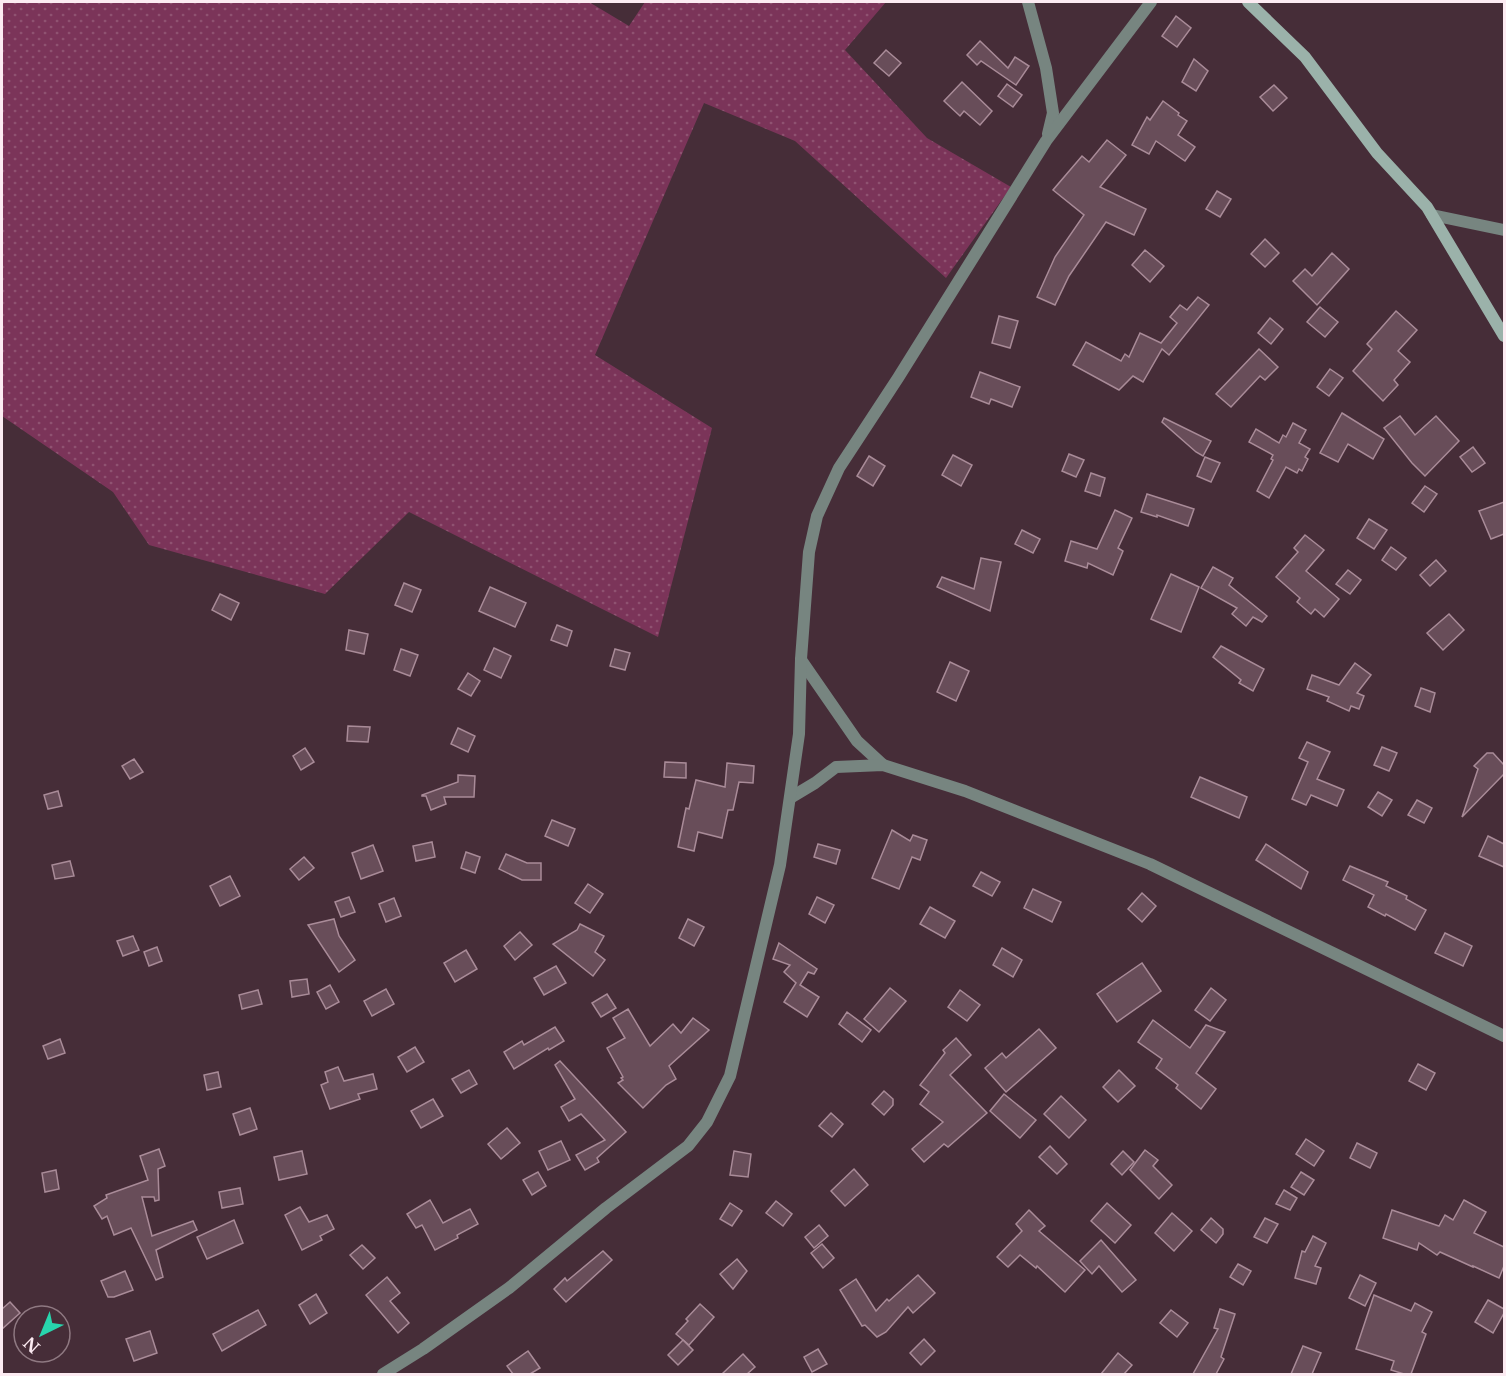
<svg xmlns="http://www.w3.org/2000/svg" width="1506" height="1376" viewBox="0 0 1506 1376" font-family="'Libre Baskerville',serif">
<defs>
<pattern id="grass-dots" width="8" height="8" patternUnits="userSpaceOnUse" patternTransform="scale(1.5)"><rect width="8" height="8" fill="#7b3459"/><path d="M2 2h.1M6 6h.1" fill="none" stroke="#8f5271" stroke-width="1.8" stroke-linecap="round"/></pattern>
</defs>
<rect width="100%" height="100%" fill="#462d38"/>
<!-- grass -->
<polygon fill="url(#grass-dots)" points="2,2 589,2 629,26 645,2 886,2 845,50 927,138 1011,187 946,278 795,141 704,103 595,355 712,428 658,637 409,512 325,594 149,545 113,492 2,416"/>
<!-- building -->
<g fill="#684d59" stroke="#a98b98" stroke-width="1.5">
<polygon points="1176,16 1191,28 1177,47 1162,36"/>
<polygon points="980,41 1008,68 1015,57 1029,66 1016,85 981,61 977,65 967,55"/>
<polygon points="886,50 901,63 889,76 874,63"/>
<polygon points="1194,59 1208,71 1196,91 1182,82"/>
<polygon points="962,82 992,111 980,125 964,111 960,116 944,101"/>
<polygon points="1007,84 1022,95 1013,107 998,96"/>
<polygon points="1274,85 1287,98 1273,111 1260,97"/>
<polygon points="1163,101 1179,113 1178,115 1187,121 1178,135 1195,147 1185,161 1156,141 1149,154 1132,145 1147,117 1150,120"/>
<polygon points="1107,140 1126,155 1100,187 1146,209 1134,235 1106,222 1069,276 1055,305 1037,297 1055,257 1084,215 1053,190 1082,156 1089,162"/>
<polygon points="1217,191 1231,199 1220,217 1206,209"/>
<polygon points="1265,239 1279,253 1265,267 1251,254"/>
<polygon points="1145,250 1164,266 1150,282 1132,265"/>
<polygon points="1332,253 1349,269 1317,305 1293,281 1305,269 1312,276"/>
<polygon points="1198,297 1209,305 1169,355 1162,349 1143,382 1133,376 1119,390 1073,365 1086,342 1121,361 1125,354 1129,357 1140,333 1161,343 1177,323 1170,317 1180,305 1187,310"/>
<polygon points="1320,307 1338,322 1325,337 1307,322"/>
<polygon points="1396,311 1417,330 1398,351 1410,362 1394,380 1398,385 1383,401 1353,371 1372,349 1367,344"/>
<polygon points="999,316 1018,321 1010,348 992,343"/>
<polygon points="1270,318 1283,329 1271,344 1258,333"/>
<polygon points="1259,349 1278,367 1265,380 1260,376 1231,407 1216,394"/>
<polygon points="1330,369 1343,378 1329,396 1317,387"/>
<polygon points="980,372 1020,387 1012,407 991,399 989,404 971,397"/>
<polygon points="1342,413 1384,439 1373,459 1348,444 1338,462 1320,453"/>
<polygon points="1400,416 1415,435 1436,416 1459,441 1425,476 1412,463 1384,428"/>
<polygon points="1164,418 1211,441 1203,456 1196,452 1162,422"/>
<polygon points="1293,423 1306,430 1299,443 1310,449 1305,457 1308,459 1302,471 1299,469 1297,473 1286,467 1269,498 1257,491 1273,460 1271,459 1273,455 1249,442 1256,429 1279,443 1283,435 1286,437"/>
<polygon points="1473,447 1485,463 1472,472 1460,457"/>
<polygon points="1069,454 1084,460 1076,477 1062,471"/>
<polygon points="953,455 972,465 961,486 942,475"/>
<polygon points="869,456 885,466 873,486 857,476"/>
<polygon points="1205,457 1220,463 1211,482 1197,476"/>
<polygon points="1091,473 1105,478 1100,496 1085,491"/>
<polygon points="1425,486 1437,494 1424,512 1412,503"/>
<polygon points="1147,494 1194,509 1188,526 1157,515 1157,517 1141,512"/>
<polygon points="1504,502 1504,534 1491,539 1479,511"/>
<polygon points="1115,510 1132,518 1118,548 1123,551 1113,575 1088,563 1087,568 1065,561 1071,541 1097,549"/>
<polygon points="1369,519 1387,530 1374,549 1357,538"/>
<polygon points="1022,530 1040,539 1033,553 1015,544"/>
<polygon points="1305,535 1324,550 1306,571 1339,599 1324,617 1315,609 1311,614 1297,602 1300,598 1276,577 1298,552 1294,548"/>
<polygon points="1391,547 1406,558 1396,570 1382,560"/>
<polygon points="981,558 1001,562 990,611 937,587 942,577 974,589"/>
<polygon points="1436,560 1446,571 1430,586 1420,575"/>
<polygon points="1213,567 1233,578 1229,585 1267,616 1262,622 1253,617 1246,626 1232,614 1237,608 1201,588"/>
<polygon points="1348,570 1361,580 1350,594 1336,584"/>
<polygon points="1171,574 1199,587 1181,632 1151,619"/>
<polygon points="404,583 421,590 412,612 395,605"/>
<polygon points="490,587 526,603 515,627 479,611"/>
<polygon points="220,594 239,603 231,620 212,610"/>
<polygon points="1449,614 1464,630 1443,650 1427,633"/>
<polygon points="557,625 572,631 567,646 551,640"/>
<polygon points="349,630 368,634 364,654 346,650"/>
<polygon points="1221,646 1264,669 1253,691 1239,683 1241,680 1213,657"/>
<polygon points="494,648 511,656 501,678 484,670"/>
<polygon points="401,649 418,655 410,676 394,670"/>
<polygon points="615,649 630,653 625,670 610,666"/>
<polygon points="950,662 969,671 956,701 937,692"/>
<polygon points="1355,663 1371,675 1357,693 1364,696 1359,709 1351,706 1349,711 1327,701 1329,697 1307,689 1312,675 1339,685"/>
<polygon points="468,673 480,681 471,696 458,689"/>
<polygon points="1421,688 1435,693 1430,712 1415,706"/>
<polygon points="348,726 370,727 368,742 347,741"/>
<polygon points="458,728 475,736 468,752 451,744"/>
<polygon points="1307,742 1330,752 1317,779 1344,790 1337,806 1311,795 1306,805 1292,799 1308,762 1299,758"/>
<polygon points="1382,747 1397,753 1389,771 1374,765"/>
<polygon points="305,748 314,762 301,770 293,756"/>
<polygon points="1487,753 1493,753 1504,765 1504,774 1462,817 1478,769 1474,766"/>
<polygon points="134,759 143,772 130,779 122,766"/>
<polygon points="665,762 686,763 686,778 664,777"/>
<polygon points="727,763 754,766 753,783 739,782 733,810 728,810 722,838 698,832 694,851 678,847 686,808 689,809 696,780 725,787"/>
<polygon points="458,775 475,776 474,797 444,797 446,804 431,810 426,796 422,796 422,795 458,782"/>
<polygon points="1200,777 1247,797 1239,818 1191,797"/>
<polygon points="58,791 62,806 48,809 44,795"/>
<polygon points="1378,792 1392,800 1382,816 1368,807"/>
<polygon points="1417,800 1432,808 1424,823 1408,815"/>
<polygon points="552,820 575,829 568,846 545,836"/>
<polygon points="892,830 910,841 913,835 927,840 920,860 912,857 899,889 872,878"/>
<polygon points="1488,836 1504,844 1504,867 1479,856"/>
<polygon points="432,842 435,857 416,861 413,846"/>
<polygon points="818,844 840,850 836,864 814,857"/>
<polygon points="1266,844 1308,872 1301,889 1256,860"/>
<polygon points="373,845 383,871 361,879 352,853"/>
<polygon points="466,852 480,857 475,873 461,868"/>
<polygon points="506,854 527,863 541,863 541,880 522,880 499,869"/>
<polygon points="304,857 314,868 299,880 290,869"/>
<polygon points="70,861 74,876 55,879 52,865"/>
<polygon points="1350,866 1388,882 1386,886 1407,896 1406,899 1426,910 1415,930 1386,914 1385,916 1368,907 1374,895 1343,880"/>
<polygon points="981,872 1000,882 992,896 973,886"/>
<polygon points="230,876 240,896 220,906 210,886"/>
<polygon points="588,884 603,894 590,913 575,903"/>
<polygon points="1033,889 1061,902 1052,922 1024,908"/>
<polygon points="1142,893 1156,906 1142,922 1128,909"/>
<polygon points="349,897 355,912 341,917 335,902"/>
<polygon points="817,897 834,905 825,923 809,914"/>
<polygon points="394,898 401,916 386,922 379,904"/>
<polygon points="930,907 955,921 945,938 920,924"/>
<polygon points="334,919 339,936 355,960 339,972 308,925"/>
<polygon points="688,919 704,927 694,946 679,938"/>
<polygon points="580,924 604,936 595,952 605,960 593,976 553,944 577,930"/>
<polygon points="520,932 532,945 515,960 504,946"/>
<polygon points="1445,933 1472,946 1463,966 1435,953"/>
<polygon points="133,936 139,950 123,956 117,941"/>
<polygon points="779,943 817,969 814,974 808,972 800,985 819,997 807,1017 784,1002 796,983 784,972 790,965 773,959"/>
<polygon points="157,947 162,961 149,966 144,952"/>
<polygon points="1002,948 1022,960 1013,977 993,965"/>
<polygon points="466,950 477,969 455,982 444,963"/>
<polygon points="1142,963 1161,991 1117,1022 1097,994"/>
<polygon points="556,966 566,983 544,995 534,978"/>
<polygon points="307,979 309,994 292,997 290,981"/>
<polygon points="330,985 339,1002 326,1009 317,992"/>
<polygon points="890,988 906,1001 879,1032 864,1019"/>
<polygon points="1211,988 1226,1000 1210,1021 1195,1010"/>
<polygon points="386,989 394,1004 372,1016 364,1001"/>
<polygon points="258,990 262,1004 242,1009 239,995"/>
<polygon points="960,990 980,1005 967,1021 948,1007"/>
<polygon points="607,994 616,1008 601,1017 592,1003"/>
<polygon points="628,1009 650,1046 673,1024 681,1033 693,1018 709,1030 669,1066 676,1079 666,1085 643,1108 618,1083 623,1080 621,1078 623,1077 607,1048 625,1038 613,1018"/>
<polygon points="847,1012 871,1030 862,1042 839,1024"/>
<polygon points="1153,1020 1190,1048 1206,1025 1225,1032 1196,1073 1216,1089 1201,1109 1176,1088 1178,1085 1156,1068 1162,1059 1138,1042"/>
<polygon points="555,1027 564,1041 549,1050 548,1048 514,1069 504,1052 522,1041 524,1045"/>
<polygon points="1039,1029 1056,1048 1006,1092 985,1068 1002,1053 1006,1058"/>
<polygon points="956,1038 971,1055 950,1075 987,1113 948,1147 944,1144 924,1162 912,1149 943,1122 920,1104 929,1092 920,1085 945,1053 943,1050"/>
<polygon points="60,1039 65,1053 48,1059 43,1046"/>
<polygon points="415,1047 424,1062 407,1072 398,1057"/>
<polygon points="560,1061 626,1132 597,1158 599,1162 585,1170 576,1155 605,1140 581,1114 569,1121 561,1107 575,1099 555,1065"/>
<polygon points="1418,1064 1435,1073 1426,1090 1409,1081"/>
<polygon points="338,1067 344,1081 373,1074 377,1089 358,1094 360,1099 330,1109 321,1085 328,1082 325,1072"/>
<polygon points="469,1070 477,1084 461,1093 452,1079"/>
<polygon points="1119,1070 1135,1086 1118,1102 1103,1087"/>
<polygon points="218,1072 221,1087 207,1090 204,1075"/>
<polygon points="884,1091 893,1099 893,1105 884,1115 872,1104"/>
<polygon points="1004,1094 1036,1120 1020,1138 990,1111"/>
<polygon points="1061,1096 1086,1120 1069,1138 1044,1114"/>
<polygon points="433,1099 443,1116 421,1128 411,1111"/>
<polygon points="250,1108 257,1129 240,1135 233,1114"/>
<polygon points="831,1113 843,1124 832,1137 819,1126"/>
<polygon points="507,1128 520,1143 501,1159 488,1144"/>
<polygon points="1306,1139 1324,1151 1314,1166 1296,1154"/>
<polygon points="561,1141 570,1160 548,1170 539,1151"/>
<polygon points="1357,1143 1377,1153 1370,1168 1350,1158"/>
<polygon points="1050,1146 1067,1164 1057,1174 1039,1157"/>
<polygon points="159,1149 165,1166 158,1169 159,1200 155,1201 154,1197 142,1197 152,1236 193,1221 197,1230 156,1250 163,1277 156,1280 131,1228 114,1235 107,1216 102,1219 94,1206 107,1198 106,1195 148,1180 140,1156"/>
<polygon points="1145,1150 1158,1160 1153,1166 1172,1185 1159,1199 1130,1170"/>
<polygon points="302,1151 307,1174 279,1180 274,1157"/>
<polygon points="734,1151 751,1154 748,1177 730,1175"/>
<polygon points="1123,1151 1134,1162 1122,1175 1111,1164"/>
<polygon points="854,1169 868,1185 845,1206 831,1191"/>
<polygon points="56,1170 59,1189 45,1192 42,1173"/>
<polygon points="538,1172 546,1186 532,1195 523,1180"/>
<polygon points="1301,1172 1314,1180 1304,1195 1291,1187"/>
<polygon points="240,1188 243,1204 222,1208 219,1192"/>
<polygon points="1284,1190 1297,1198 1290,1210 1276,1204"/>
<polygon points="430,1200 443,1223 470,1209 478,1224 457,1235 458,1238 435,1250 422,1225 416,1228 407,1214"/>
<polygon points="1464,1200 1486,1212 1474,1233 1504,1247 1504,1266 1499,1278 1473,1266 1473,1267 1440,1252 1437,1255 1419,1243 1417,1250 1383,1238 1392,1210 1439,1226 1445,1215 1453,1220"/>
<polygon points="776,1201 792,1214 783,1226 766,1213"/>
<polygon points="730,1203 742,1211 732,1226 720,1219"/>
<polygon points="1107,1203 1131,1225 1115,1243 1091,1221"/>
<polygon points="300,1207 309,1222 327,1215 334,1229 320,1236 322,1240 302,1250 285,1215"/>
<polygon points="1029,1210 1045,1226 1039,1231 1085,1270 1065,1292 1037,1266 1036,1268 1020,1255 1008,1267 997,1257 1022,1231 1016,1224"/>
<polygon points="1172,1213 1192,1231 1174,1251 1155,1233"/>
<polygon points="1211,1218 1223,1229 1223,1234 1216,1243 1201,1230"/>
<polygon points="1265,1218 1278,1224 1267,1243 1254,1237"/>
<polygon points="234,1220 243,1243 207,1259 197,1237"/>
<polygon points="819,1225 828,1236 814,1248 805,1237"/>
<polygon points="1313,1236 1326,1243 1315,1266 1321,1268 1316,1284 1295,1278 1302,1251 1305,1252"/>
<polygon points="1101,1240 1136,1280 1122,1292 1099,1266 1092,1274 1080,1261"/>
<polygon points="822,1244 834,1258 823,1268 811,1253"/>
<polygon points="362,1245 375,1258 363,1269 350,1255"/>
<polygon points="603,1251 612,1260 566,1302 554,1289 565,1278 567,1281"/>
<polygon points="737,1259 747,1271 733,1289 720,1274"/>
<polygon points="1238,1264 1251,1271 1243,1285 1230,1277"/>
<polygon points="125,1271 133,1290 114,1297 108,1297 101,1281"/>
<polygon points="918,1275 935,1293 913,1313 908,1307 886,1332 877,1337 865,1325 862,1326 840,1290 856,1279 876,1311 887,1299 889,1301"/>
<polygon points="1360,1275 1376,1283 1365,1306 1349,1298"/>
<polygon points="387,1277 400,1293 390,1301 409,1323 398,1333 366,1295"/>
<polygon points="316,1294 327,1313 310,1324 299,1305"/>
<polygon points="1374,1295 1411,1311 1415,1303 1432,1312 1422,1332 1426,1334 1411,1374 1404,1374 1391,1370 1394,1361 1356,1349"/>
<polygon points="1488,1300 1504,1309 1504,1313 1493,1333 1475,1322"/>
<polygon points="10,1302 20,1313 2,1329 2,1309"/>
<polygon points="700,1304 714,1317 689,1345 676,1334 688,1321 686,1319"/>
<polygon points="1220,1309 1235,1314 1221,1357 1224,1359 1216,1374 1193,1374 1218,1329 1214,1328"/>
<polygon points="258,1310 266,1325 222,1351 213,1334"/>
<polygon points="1171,1310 1188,1323 1177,1337 1160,1323"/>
<polygon points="150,1331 157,1353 134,1361 126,1339"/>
<polygon points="924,1339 935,1351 921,1365 910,1353"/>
<polygon points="683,1340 693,1350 678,1365 668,1355"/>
<polygon points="1303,1346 1321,1353 1312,1374 1291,1374"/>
<polygon points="818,1349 827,1364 812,1372 804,1357"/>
<polygon points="528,1351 540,1368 530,1374 513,1374 507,1366"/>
<polygon points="1118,1353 1132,1365 1124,1374 1101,1374"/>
<polygon points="743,1354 755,1367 747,1374 722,1374"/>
</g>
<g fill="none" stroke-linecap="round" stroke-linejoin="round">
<!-- street -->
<g stroke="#778580" stroke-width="12">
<polyline points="1028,2 1046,68 1053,113 1048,134"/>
<polyline points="1432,215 1504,230"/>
<polyline points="801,660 857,741 883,765"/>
<polyline points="790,798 815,783 836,767 883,765 965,791 1150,864 1504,1036"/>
<polyline points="383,1374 423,1349 509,1288 606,1208 688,1146 707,1122 730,1076 780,865 799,734 801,659 809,552 817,516 839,468 898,378 1046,141 1151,2"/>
</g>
<!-- secondary -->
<polyline stroke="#9bb2aa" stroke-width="12" points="1248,2 1305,57 1377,153 1427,207 1504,336"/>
</g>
<!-- border -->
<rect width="1506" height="1376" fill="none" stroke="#fcebf2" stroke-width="6"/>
<!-- north arrow -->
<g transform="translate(42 1334) rotate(223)"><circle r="28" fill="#462d38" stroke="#8f7982" stroke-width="1.5"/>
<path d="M0-4.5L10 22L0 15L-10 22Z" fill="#28d5ad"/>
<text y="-9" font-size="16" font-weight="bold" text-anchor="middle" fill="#fcebf2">N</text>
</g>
</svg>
